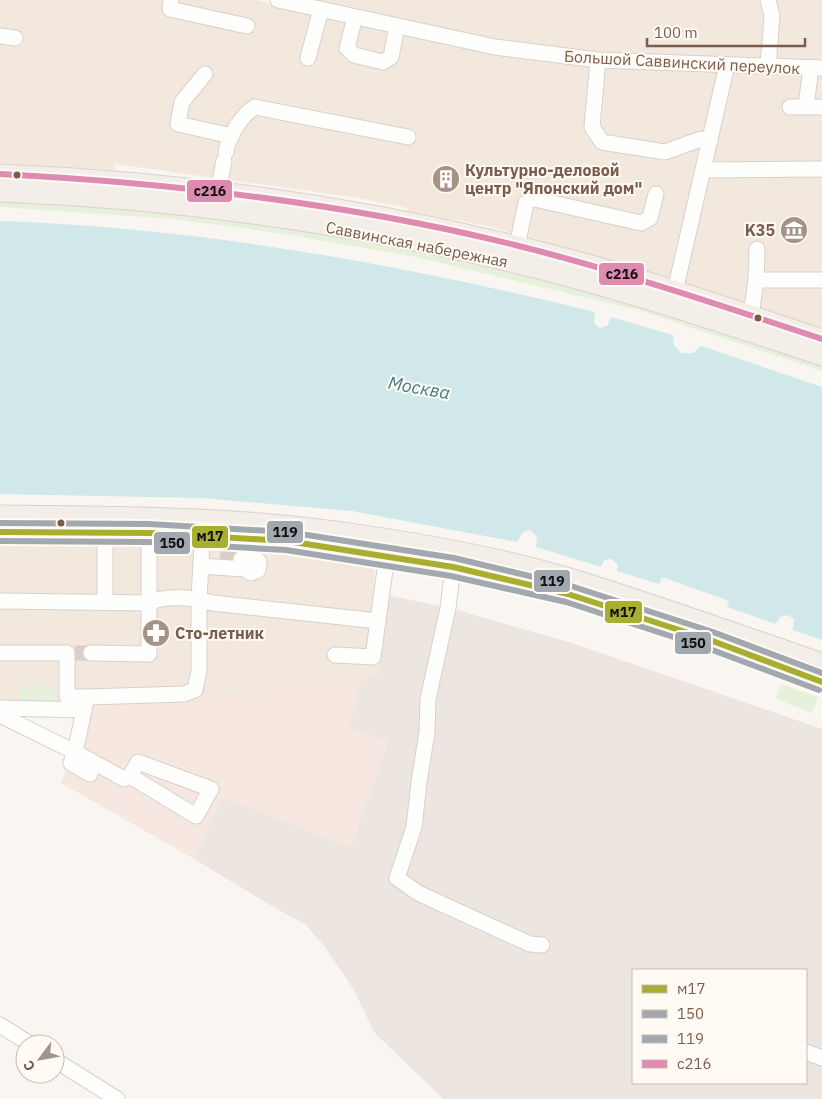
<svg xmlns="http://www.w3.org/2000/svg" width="822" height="1099" viewBox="0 0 822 1099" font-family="'IBM Plex Sans',sans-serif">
<rect width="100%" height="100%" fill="#f9f5f0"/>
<!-- residential -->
<g fill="#f2e8de">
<polygon points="0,0 256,0 479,51 554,62 640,69 822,74 822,332 489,226 407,211 407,208 359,198 115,164 114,170 0,163"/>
<polygon points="307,0 822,0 822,59 813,61 655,56 554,49 484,39"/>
<polygon points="0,545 200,545 375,560 374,592 386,595 378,674 361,681 90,707 0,706"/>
</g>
<!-- commercial -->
<polygon fill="#f6e8e1" points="361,681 349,729 388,741 351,847 222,797 194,859 61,783 90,707"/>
<!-- industrial -->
<path fill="#ede5e0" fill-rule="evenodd" d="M386 595 450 608 572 643 822 729V1099H443L374 1032 354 990 325 947 305 924 282 912 194 859 222 797 351 847 388 741 349 729 361 681 378 674ZM633 970H806V1083H633Z"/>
<!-- green -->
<g fill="#e7f0db">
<polygon points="0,200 147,209 286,227 425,253 604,295 822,365 822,371 638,310 416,257 285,234 175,219 0,207"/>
<polygon points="784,685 818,697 812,713 776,699 780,686"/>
<polygon points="19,686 56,686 56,701 19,700"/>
</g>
<!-- water -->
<path fill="#d0e8ea" d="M0 221C202 228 399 264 595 312L594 323 600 328 607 326 611 317 673 335 674 346 682 353H693L701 346 822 387V640L793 630 794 619 788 615 780 617 776 624 727 607 729 601 662 577 659 584 617 571 618 565 612 559 604 560 601 567 536 547 537 537 531 530 523 532 517 542 352 511 201 498 0 494Z"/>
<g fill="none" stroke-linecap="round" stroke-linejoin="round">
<!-- minor-tunnel -->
<g stroke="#d9cfc7" stroke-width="15" stroke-dasharray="15 8" stroke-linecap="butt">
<polyline points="220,558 241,559"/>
<polyline points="75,653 91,653"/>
</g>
<defs>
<g id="minor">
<polyline points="171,0 170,9 247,26"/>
<polyline points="278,0 495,47 598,60 822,68"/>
<polyline points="355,17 347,48 354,55 383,62 391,57 397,26"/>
<polyline points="0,36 15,38"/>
<polyline points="308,58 321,9"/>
<polyline points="598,60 592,127 602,142 665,152 701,139 710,141"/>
<polyline points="768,66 772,16 768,0"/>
<polyline points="205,74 182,102 178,124 232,136"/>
<polyline points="806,106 811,68"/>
<polyline points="790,107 822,107"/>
<path d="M226 152C228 137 242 114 255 107L408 137"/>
<polyline points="703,170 822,169"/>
<polyline points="218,192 224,161"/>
<polyline points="517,246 526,203 530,198 641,223 650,218 656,194"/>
<polyline points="756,280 757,249"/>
<polyline points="675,291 727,65"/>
<polyline points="751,316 756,280 822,280"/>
<polyline points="201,566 245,569 251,573 258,570 259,562 256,558 241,559"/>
<polyline points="453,567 448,608 428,699 427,732 419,782 414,827 397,878 418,893 530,944 542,945"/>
<path d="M0 601 149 603C166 594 195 598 213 603L378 621"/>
<polyline points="105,602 105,533"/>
<polyline points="0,653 67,653 67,697 87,697"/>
<polyline points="91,653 149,654 149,533"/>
<polyline points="335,655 373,657 387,555"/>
<polyline points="0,708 84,710"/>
<polyline points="0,715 75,752 71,763 90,774"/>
<polyline points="130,776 138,762 211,789 196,816 130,776 124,779 75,752 87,697 184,694 195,690 199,671 199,599 203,525"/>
<polyline points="0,1025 30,1044"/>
<polyline points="806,1052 822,1058"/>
<polyline points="55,1060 117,1099"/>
</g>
<g id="major">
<path d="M0 174C197 182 394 211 584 263 665 285 743 313 822 339"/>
<path d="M0 192C179 199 357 224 531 267 630 292 726 324 822 356"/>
<path d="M0 515C121 516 243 516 363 535 432 545 503 558 570 578 655 604 738 634 822 663"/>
<polyline points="0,532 149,533 287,541 453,567 568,594 710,640 822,682"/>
</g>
</defs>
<!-- minor casing -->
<use href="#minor" stroke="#d7d1cb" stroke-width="17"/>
<!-- major casing -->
<use href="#major" stroke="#dad1cc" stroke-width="21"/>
<!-- minor -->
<use href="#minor" stroke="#fefefd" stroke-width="15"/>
<!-- major -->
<use href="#major" stroke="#f3eee8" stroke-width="19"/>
<defs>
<polyline id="bus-1" points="0,532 149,533 287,541 453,567 568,594 710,640 822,682"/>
<polyline id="bus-2" points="0,541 149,542 286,550 451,576 566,602 707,648 819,690"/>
<polyline id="bus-3" points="0,523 149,524 288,532 454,558 571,586 713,632 822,673"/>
<path id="bus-4" d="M0 174C173 183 346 203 515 245 619 271 720 305 822 339"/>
</defs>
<!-- bus-1 casing -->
<use href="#bus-1" stroke="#fffaf3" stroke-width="10"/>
<!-- bus-2 casing -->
<use href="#bus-2" stroke="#fffaf3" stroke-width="10"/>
<!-- bus-3 casing -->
<use href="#bus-3" stroke="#fffaf3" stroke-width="10"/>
<!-- bus-4 casing -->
<use href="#bus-4" stroke="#fffaf3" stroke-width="10"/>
<!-- bus-1 -->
<use href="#bus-1" stroke="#a8ae2f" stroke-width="6"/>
<!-- bus-2 -->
<use href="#bus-2" stroke="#a2a8af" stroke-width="6"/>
<!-- bus-3 -->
<use href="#bus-3" stroke="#a2a8af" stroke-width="6"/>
<!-- bus-4 -->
<use href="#bus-4" stroke="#de8ab1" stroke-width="6"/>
</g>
<!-- icons -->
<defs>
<symbol id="building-disc" viewBox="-11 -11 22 22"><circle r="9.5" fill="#a69286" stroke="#fffaf3"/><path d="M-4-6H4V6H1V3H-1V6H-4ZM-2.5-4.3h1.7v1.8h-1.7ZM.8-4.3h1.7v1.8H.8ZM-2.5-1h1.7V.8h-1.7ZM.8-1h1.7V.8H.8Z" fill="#fff"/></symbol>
<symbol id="museum-disc" viewBox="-11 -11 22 22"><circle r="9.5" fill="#a69286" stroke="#fffaf3"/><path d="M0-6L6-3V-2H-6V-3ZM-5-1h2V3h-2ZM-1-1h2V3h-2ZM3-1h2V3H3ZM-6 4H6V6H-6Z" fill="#fff"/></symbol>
<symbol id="pharmacy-disc" viewBox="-11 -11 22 22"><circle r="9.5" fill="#a69286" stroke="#fffaf3"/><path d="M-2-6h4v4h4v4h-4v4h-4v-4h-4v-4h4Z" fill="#fff"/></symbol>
</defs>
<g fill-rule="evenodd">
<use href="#building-disc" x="430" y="163" width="32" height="32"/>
<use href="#museum-disc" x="778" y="214" width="32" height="32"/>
<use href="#pharmacy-disc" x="140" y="617" width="32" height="32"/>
</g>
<!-- markers -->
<g fill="#7a5c4d" stroke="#fffaf3" stroke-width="2">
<circle cx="17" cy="175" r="4.5"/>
<circle cx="758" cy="318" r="4.5"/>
<circle cx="61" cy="523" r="4.5"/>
</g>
<g text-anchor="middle" stroke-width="4" stroke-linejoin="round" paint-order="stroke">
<!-- street labels -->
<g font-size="16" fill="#7a5c4d" stroke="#fffaf3">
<text transform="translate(682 62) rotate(3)" y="6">Большой Саввинский переулок</text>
<text transform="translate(417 244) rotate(11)" y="6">Саввинская набережная</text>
</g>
<!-- poi labels -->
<g font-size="16" font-weight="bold" fill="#7a5c4d" stroke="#fffaf3" text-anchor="start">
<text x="465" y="176">Культурно-деловой<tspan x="465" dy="18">центр "Японский дом"</tspan></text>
<text x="775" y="236" text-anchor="end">K35</text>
<text x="175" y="639">Сто-летник</text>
</g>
<!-- water labels -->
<g font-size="18" font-style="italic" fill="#437c86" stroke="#fffaf3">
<text transform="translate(419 388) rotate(10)" y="6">Москва</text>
</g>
</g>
<g stroke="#fffaf3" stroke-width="2">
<rect x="186" y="179" width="47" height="24" rx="5" fill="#de8ab1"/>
<rect x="598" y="262" width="47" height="24" rx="5" fill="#de8ab1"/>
<rect x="266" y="520" width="38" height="24" rx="5" fill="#a2a8af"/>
<rect x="191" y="525" width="38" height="24" rx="5" fill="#a8ae2f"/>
<rect x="153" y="531" width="38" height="24" rx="5" fill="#a2a8af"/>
<rect x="533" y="569" width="38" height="24" rx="5" fill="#a2a8af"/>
<rect x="604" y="600" width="39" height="24" rx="5" fill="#a8ae2f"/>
<rect x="674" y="631" width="38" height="24" rx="5" fill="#a2a8af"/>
</g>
<g font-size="14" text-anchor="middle" font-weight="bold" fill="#111">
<text x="210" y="196">с216</text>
<text x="622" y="279">с216</text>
<text x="285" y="537">119</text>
<text x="210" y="541">м17</text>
<text x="172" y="548">150</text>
<text x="552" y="586">119</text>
<text x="623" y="617">м17</text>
<text x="693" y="648">150</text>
</g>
<!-- legend -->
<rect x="632" y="969" width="175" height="115" fill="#fffaf3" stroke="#cabbb1"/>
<rect x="642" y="985" width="25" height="8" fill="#a8ae2f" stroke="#cabbb1"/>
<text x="677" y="994" font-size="15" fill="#7a5c4d">м17</text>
<rect x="642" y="1010" width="25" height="8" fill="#a2a8af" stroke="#cabbb1"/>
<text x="677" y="1019" font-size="15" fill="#7a5c4d">150</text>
<rect x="642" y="1035" width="25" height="8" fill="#a2a8af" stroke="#cabbb1"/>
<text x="677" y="1044" font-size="15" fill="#7a5c4d">119</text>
<rect x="642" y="1060" width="25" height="8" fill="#de8ab1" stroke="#cabbb1"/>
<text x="677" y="1069" font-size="15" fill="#7a5c4d">с216</text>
<!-- north arrow -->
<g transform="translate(40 1059) rotate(238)"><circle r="24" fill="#fffaf3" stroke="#cabbb1"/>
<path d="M0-4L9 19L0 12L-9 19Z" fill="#a69286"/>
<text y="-8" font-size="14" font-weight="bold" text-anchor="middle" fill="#7a5c4d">С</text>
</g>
<!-- scale -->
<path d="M647 38v8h158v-8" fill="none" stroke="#7a5c4d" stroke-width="2.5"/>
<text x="654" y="38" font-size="15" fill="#7a5c4d" stroke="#fffaf3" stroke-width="4" paint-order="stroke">100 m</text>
</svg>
